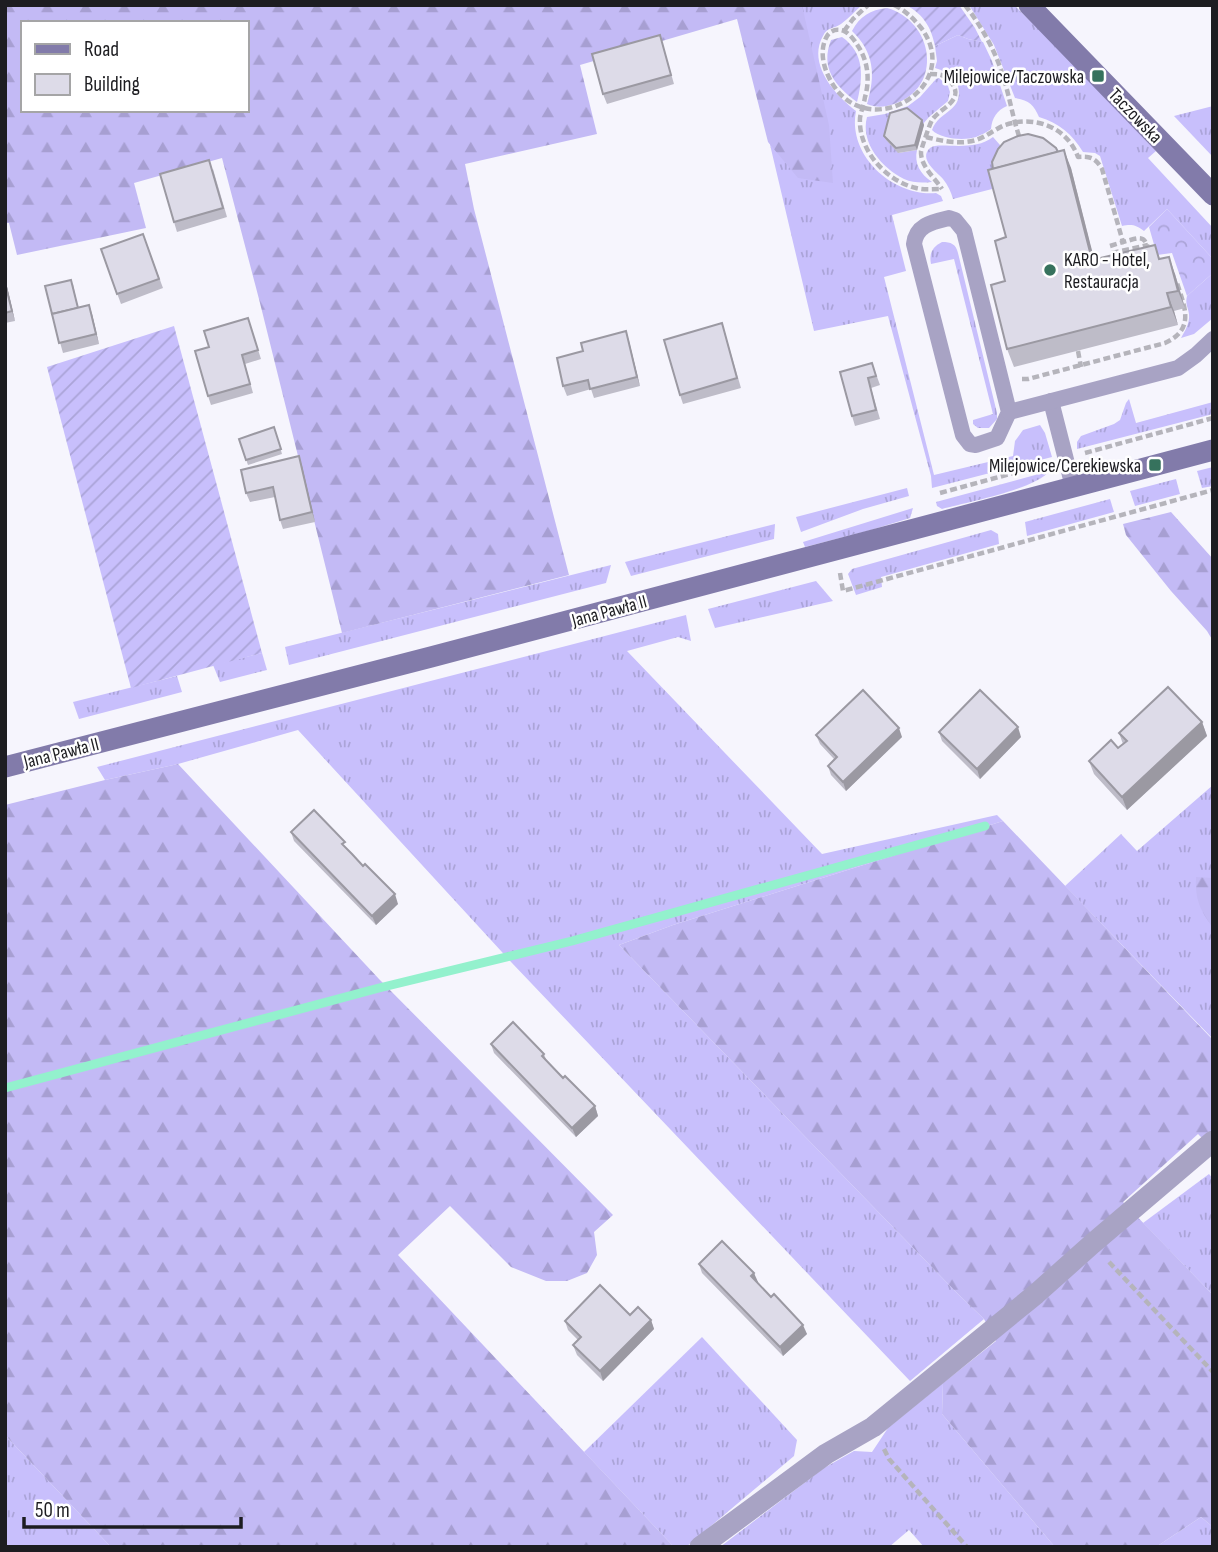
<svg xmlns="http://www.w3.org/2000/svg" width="1218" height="1552" viewBox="0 0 1218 1552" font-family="'Sofia Sans Condensed',sans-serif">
<defs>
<pattern id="grass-tufts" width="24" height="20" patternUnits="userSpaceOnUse" patternTransform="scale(1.75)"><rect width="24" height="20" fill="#c8bffc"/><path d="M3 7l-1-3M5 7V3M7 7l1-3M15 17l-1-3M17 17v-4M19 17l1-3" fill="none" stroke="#aba4d8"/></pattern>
<pattern id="forest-firs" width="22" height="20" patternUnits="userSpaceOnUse" patternTransform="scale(1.75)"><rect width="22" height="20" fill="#c3baf5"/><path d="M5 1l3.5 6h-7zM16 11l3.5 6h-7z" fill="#a79fd2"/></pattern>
<pattern id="park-crowns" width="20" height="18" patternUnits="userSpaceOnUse" patternTransform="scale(1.75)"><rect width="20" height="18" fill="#c8bffc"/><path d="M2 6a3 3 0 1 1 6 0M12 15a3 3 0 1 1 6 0" fill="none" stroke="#aba4d8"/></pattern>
<pattern id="garden-furrows" width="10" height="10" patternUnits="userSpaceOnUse" patternTransform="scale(1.75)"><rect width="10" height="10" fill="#c8bffc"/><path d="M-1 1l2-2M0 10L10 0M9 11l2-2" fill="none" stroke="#aba4d8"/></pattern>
</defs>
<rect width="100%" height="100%" fill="#f6f5fd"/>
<!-- grass -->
<g fill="url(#grass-tufts)">
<path d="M737 5H862C855 11 848 19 841 24 834 29 827 27 823 36 807 64 835 95 856 111 847 156 894 197 936 193L941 196 943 201 892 215 906 271 884 277 934 475 1013 456 1015 441 1023 430 1040 425 1045 433 1052 457 932 488 931 476 888 316 814 331Z"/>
<path d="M969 5H1014L1048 38 1156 151 1148 158 1213 228V259L1167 209 1144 231C1136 225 1132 224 1122 226L1100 156 1095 153 1083 152C1072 134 1059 123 1039 117 1034 105 1029 100 1015 98L994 45Z"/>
<path d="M958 35 968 39 983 42 992 61 1007 106C997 110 992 118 991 129 987 132 981 135 976 137 964 141 941 139 932 130 939 110 964 112 958 86L961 82 955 75 951 76 941 70 935 68 937 61 935 46Z"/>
<path d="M939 78 948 86 950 92 948 101 929 117 898 153 917 150C914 163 920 174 932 182 922 183 913 183 904 179 882 168 860 143 867 117L885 114 908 106 920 97 936 79Z"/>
<polygon points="1213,106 1213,157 1174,116"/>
<path d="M993 137 1000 145 1005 148 996 188 953 199C951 192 948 185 943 179 937 172 918 159 930 148 938 141 973 153 993 137Z"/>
<path d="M942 242C951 242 956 244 958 253L997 413V419L989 428H978L973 424V420L993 414 954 259 931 264C929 254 932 247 942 242Z"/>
<path d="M1213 273V318L1194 334 1181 338C1185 331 1190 323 1189 314 1188 307 1185 304 1187 296Z"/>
<polygon points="1129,399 1136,423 1213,402 1213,414 1077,449 1077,442 1081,436 1114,424 1120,420 1126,403"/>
<polygon points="1213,467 1213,486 1202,488 1197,471"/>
<path d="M1050 471C1033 490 968 502 942 509L937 506 936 502Z"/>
<polygon points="1176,479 1180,494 1135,506 1130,491"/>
<polygon points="907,488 909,496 863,509 801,532 796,517"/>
<polygon points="1110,499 1114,512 1027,536 1025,522"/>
<polygon points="913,508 910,518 871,530 805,547 803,542"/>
<polygon points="775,524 774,539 631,576 625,562"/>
<polygon points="991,530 998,534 999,544 881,577 882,587 856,595 848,574 852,569"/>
<polygon points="611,565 606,583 289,665 285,647"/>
<polygon points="816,581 833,601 715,628 708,609"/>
<polygon points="686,615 691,641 678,637 627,651 822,854 997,815 1003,821 673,925 619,945 957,1293 984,1319 910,1381 512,963 298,730 178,764 105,780 97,767"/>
<polygon points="262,653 267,670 220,682 213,665"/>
<polygon points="177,676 182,692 79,719 73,702"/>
<polygon points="1213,785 1213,1039 1065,886 1121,834 1137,851"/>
<polygon points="1209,1174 1213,1179 1213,1295 1143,1223"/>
<polygon points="702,1337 797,1440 794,1456 686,1547 674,1547 584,1452"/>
<polygon points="943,1383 942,1414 1055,1547 924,1547 909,1530 889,1547 720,1547 824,1468 854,1451 872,1452 888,1428"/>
<polygon points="5,1435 111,1547 5,1547"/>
<polygon points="1201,1517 1213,1527 1213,1547 1156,1547"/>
</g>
<!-- forest -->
<g fill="url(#forest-firs)" fill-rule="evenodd">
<path d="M5 5H802L829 125 833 183 798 178 768 142 737 19 580 65 597 134 465 164 474 209 569 575 342 633 260 303 222 158 134 183 146 228 17 255 9 223H5ZM23 23H247V110H23Z"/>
<polygon points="1171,512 1213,559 1213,641 1207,631 1171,591 1126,535 1123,524"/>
<polygon points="178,764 379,979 613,1215 594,1232 597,1255 587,1273 567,1281 546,1281 511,1267 450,1206 398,1255 674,1547 111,1547 5,1435 5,805 105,780"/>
<polygon points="1003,821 1213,1040 1213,1149 1198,1134 1123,1202 1213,1295 1213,1527 1201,1517 1156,1547 1055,1547 942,1414 943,1383 996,1341 984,1319 957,1293 619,945 673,925"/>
<path d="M1196 877 1213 878V928C1200 910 1195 900 1196 877Z"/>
</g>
<!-- park -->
<polygon fill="url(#park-crowns)" points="1167,209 1213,259 1213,273 1187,296 1172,253 1157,255 1149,227"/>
<!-- garden -->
<g fill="url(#garden-furrows)">
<path d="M906 5H959L975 28 982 42 968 39 958 35 935 46C931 27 924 15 906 5Z"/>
<path d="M887 8C934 21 944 88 894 104 885 107 876 108 867 104 876 75 874 52 852 31 860 16 870 10 887 8Z"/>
<path d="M842 37C865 53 863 78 857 102 835 86 820 68 831 40Z"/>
<polygon points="174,326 262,653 131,688 47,367"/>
</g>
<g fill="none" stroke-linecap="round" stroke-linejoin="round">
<!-- stream -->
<polyline stroke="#93f1cd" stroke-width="9" points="5,1088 379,988 572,941 985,826"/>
<!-- path -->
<g stroke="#b5b4bb" stroke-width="4.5" stroke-dasharray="7 3.5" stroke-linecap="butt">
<path d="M894 5C906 11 914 19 922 29 964 88 868 144 832 83 824 70 819 52 826 38 829 31 836 28 844 31 850 34 855 41 858 46 868 61 870 80 865 97 864 104 861 111 860 118 858 150 886 181 916 188 924 190 933 189 942 189"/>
<path d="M965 5C982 27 996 52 1004 79 1010 99 1013 119 1020 139"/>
<polyline points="844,31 853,19 868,5"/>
<path d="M930 74C938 74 945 74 950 81 967 100 940 108 932 120 930 123 922 147 921 151 920 166 935 178 942 189"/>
<path d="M926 137C942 141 960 145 976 140 986 137 995 129 1005 125 1035 115 1067 127 1078 157 1090 156 1096 158 1102 169L1123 242C1139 238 1145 233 1149 252"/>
<polyline points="1110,246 1123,242"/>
<polyline points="1112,253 1148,245"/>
<polyline points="1078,351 1081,367"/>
<path d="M1022 379H1028L1165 343C1195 329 1185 308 1177 283"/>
<polyline points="1085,453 1213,418"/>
<polyline points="940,493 1047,464"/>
<polyline points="840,573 843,591 1213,490"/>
<polyline points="1109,1262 1213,1372"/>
<polyline points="884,1449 889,1459 967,1547"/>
</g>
<!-- lane -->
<g stroke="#a8a3c4" stroke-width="16">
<path d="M949 218 955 220 964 231 1009 412 997 438 976 445 970 444 963 435 914 244C916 225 932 222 949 218Z"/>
<polyline points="1051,401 1073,487"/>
<polyline points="1009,412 1178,368 1196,355 1213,339"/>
</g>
<!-- street -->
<polyline stroke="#a8a3c4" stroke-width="21" points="700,1547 826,1454 873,1427 1036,1294 1092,1244 1213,1141"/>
<!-- secondary -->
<g stroke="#827baa" stroke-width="21">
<polyline points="1029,5 1213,195"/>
<polyline points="5,767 431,657 1213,450"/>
</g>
</g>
<!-- wall -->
<g fill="#bebcc8">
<polygon points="660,35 674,84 607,104 603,94"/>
<polygon points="922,120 924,125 917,150 898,153 886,140 884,136"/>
<polygon points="1058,152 1071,168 1094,260 1160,259 1175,274 1185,308 1174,311 1178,325 1014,367 1007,349 1005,281 1006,237 993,169"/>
<polygon points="213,169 227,217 177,232 174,222"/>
<polygon points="143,234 163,288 121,304 101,249"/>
<polygon points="5,278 15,321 5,323"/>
<polygon points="73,284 78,308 92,314 99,344 63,353 52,314"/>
<polygon points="248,318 261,359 245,364 253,393 211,405 208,396 209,347"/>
<polygon points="626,331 640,386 594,398 591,389 567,396 563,386 583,351"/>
<polygon points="725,333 741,388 683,404 680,395"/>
<polygon points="872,363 880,385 871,388 880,419 855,426 852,416"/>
<polygon points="274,427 282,454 248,465 239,439"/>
<polygon points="302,466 315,522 283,529 280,520 275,497 250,502 246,493"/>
<polygon points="1202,722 1207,736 1127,810 1094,774 1089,761 1118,748 1123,744 1119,733"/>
<polygon points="939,732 1021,737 980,779 942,741"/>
<polygon points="816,735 902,737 846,791 831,775 828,766 834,759 820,744"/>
<polygon points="291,832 347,850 398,904 376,925 294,841"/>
<polygon points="491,1044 544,1054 547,1062 595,1106 598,1116 576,1137 494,1053"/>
<polygon points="699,1264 754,1273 757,1283 807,1334 783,1356 702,1273"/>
<polygon points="630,1315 651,1320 654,1329 603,1381 577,1355 573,1345 578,1340 568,1330 565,1321"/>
</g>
<!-- shaded-wall -->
<g fill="#9b99a2">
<polygon points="922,120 924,125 917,150 915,145"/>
<polygon points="1064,150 1071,168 1099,278 1092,260"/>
<polygon points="1169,257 1175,274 1185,308 1178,291"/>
<polygon points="5,278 15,321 12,311 5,283"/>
<polygon points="1167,293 1174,311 1178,325 1171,307"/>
<polygon points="89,305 92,314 99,344 96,334"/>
<polygon points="626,331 629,341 640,386 637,377"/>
<polygon points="299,456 302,466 315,522 312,512"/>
<polygon points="1202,722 1207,736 1127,810 1122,797"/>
<polygon points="1018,727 1021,737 980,779 977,769"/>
<polygon points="899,728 902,737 846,791 843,782"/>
<polygon points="395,894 398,904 376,925 372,916"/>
<polygon points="595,1106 598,1116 576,1137 572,1128"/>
<polygon points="754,1273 758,1282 754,1286 751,1276"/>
<polygon points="651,1320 654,1329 603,1381 600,1371"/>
<polygon points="803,1325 807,1334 783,1356 780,1347"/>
</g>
<!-- building -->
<g fill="#dddbe8" stroke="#9b99a2" stroke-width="2">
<polygon points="660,35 671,75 603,94 592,54"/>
<polygon points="907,108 922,120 915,145 896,148 884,136 890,113"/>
<polygon points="1028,134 1043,138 1056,148 1058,152 993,169 992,162 998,149 1004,142 1018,136"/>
<polygon points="1064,150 1092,260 1155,245 1159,259 1169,257 1178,291 1167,293 1171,307 1007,349 991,285 1005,281 995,241 1006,237 988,170"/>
<polygon points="209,160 223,208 174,222 160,174"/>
<polygon points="143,234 159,279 117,294 101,249"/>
<polygon points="71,280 78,308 52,314 45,286"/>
<polygon points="5,283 12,311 5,313"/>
<polygon points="89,305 96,334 59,343 52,314"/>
<polygon points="248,318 258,350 242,355 250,384 208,396 195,351 209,347 204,331"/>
<polygon points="722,323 737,378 680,395 664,340"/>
<polygon points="626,331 637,377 590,389 588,380 563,386 557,358 583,351 581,343"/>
<polygon points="872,363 876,376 868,378 876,410 852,416 840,372"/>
<polygon points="274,427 281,449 246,460 239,439"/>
<polygon points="299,456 312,512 280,520 273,487 246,493 241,470"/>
<polygon points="1168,687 1202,722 1122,797 1089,761 1111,740 1118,748 1127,741 1119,733"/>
<polygon points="863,690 899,728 843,782 828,766 837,757 816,735"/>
<polygon points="980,690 1018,727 977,769 939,732"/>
<polygon points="314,810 345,842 342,844 352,854 363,866 365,864 395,894 372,916 291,832"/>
<polygon points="513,1022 544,1054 542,1056 563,1078 565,1076 595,1106 572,1128 491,1044"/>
<polygon points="722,1241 754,1273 751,1276 771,1297 774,1294 803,1325 780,1347 699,1264"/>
<polygon points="600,1285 630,1315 638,1307 651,1320 600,1371 573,1345 581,1337 565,1321"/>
</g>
<!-- markers -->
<g fill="#36725d" stroke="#fff" stroke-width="2.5">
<rect x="1091" y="69" width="14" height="14" rx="3.5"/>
<circle cx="1050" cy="270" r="7"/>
<rect x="1148" y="458" width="14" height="14" rx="3.5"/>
</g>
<g text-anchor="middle" stroke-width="5" stroke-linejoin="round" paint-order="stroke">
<!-- poi labels -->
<g font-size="19" fill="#1d1d21" stroke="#fff" text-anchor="end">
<text x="1084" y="83">Milejowice/Taczowska</text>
<text x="1064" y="266" text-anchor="start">KARO - Hotel,<tspan x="1064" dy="22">Restauracja</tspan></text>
<text x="1141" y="472">Milejowice/Cerekiewska</text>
</g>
<!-- street labels -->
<g font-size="19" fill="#1d1d21" stroke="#fff">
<text transform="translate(1136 115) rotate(46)" y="7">Taczowska</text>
<text transform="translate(609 610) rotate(-15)" y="7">Jana Pawła II</text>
<text transform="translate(61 752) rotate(-14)" y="7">Jana Pawła II</text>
</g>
</g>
<!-- border -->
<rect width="1218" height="1552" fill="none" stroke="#1d1d21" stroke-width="14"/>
<!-- legend -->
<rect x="21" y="21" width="228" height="91" fill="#ffffff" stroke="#a5a5a6" stroke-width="2"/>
<rect x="35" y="44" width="35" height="10" fill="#827baa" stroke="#a5a5a6" stroke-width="2"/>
<text x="84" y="56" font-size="21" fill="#1d1d21">Road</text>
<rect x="35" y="74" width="35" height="21" fill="#dddbe8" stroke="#a5a5a6" stroke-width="2"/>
<text x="84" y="91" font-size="21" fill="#1d1d21">Building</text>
<!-- scale -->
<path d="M24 1517v10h217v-10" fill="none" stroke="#1d1d21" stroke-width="3.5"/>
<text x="35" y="1517" font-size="21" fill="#1d1d21" stroke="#ffffff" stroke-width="5" paint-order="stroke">50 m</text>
</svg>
